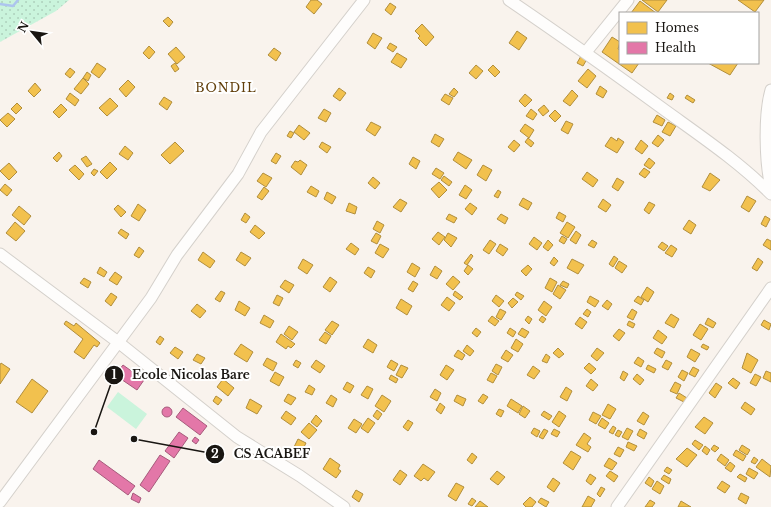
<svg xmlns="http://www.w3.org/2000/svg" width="771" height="507" viewBox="0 0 771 507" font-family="'Libre Baskerville',serif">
<defs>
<pattern id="grass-dots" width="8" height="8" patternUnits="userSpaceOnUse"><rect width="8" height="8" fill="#caf4dc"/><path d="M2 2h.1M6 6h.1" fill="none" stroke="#add0bc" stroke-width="1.8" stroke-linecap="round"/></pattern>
</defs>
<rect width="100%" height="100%" fill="#f9f3ed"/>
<!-- grass -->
<polygon fill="url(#grass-dots)" points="0,0 69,0 56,11 0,42"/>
<!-- garden -->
<polygon fill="#caf4dc" points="118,392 147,414 136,429 107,407"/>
<!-- homes -->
<g fill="#f2c14e" stroke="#b18e3c">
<polygon points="311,0 317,0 322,4 314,14 306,7"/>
<polygon points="642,0 667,0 658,12"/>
<polygon points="738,0 764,0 755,12"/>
<polygon points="640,1 656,13 631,13"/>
<polygon points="390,3 396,7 391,15 385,10"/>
<polygon points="168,17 173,22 169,27 163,21"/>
<polygon points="422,24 434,37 426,46 418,38 420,36 415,31"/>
<polygon points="517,31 527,38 519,50 509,43"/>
<polygon points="373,33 382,38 375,49 367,43"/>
<polygon points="612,37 620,42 618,49 620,50 620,63 639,63 632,73 602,52"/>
<polygon points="390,43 397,47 393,52 387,48"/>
<polygon points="149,46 155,52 149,59 143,53"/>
<polygon points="176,47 185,57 177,64 168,54"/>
<polygon points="274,48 281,53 276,61 268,55"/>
<polygon points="397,53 407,59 401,68 391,62"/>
<polygon points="581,56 587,59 583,66 577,63"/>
<polygon points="97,63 106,69 99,78 91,72"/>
<polygon points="175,63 179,69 175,72 171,66"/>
<polygon points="708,63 738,63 730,75"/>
<polygon points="476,65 483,71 476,79 469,73"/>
<polygon points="493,65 500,72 495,77 488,70"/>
<polygon points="70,68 75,72 70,78 65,74"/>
<polygon points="588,69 596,76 587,88 578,81"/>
<polygon points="87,72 91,75 88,81 83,78"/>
<polygon points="83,78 89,84 81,94 74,89"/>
<polygon points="128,80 135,87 126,97 119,89"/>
<polygon points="35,83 41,90 34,97 28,91"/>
<polygon points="600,86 607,91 603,98 596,94"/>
<polygon points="339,88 346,93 340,101 333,96"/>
<polygon points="454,88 458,92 454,97 449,94"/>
<polygon points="572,90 578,96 570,106 563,101"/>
<polygon points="70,93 79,100 75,106 66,99"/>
<polygon points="670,93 674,96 672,100 667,98"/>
<polygon points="445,94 453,98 449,105 441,100"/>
<polygon points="525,94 532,100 525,107 519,101"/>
<polygon points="687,95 695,100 693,103 685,98"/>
<polygon points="164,97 172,102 167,110 159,104"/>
<polygon points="110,98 118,106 107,116 99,108"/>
<polygon points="17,103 22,108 16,114 11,109"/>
<polygon points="61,104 67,110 59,118 53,112"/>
<polygon points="544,105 549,111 543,116 538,110"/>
<polygon points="324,109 331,113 326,122 318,118"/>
<polygon points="531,109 537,114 533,120 526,116"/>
<polygon points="555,110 561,116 555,122 549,116"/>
<polygon points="8,113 15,119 7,127 0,120"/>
<polygon points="657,115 665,120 662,126 653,122"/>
<polygon points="566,121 573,124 568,134 561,130"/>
<polygon points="371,122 381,127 375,136 366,130"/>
<polygon points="668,122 676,126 670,136 662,132"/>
<polygon points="525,124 534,130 529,138 520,131"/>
<polygon points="299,125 310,133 304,140 294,132"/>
<polygon points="290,131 294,133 291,138 287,136"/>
<polygon points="435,134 444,139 439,147 431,142"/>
<polygon points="658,135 664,140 658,147 652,143"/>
<polygon points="611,137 617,141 618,138 624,142 617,153 605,146"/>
<polygon points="528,138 534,143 531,147 525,142"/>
<polygon points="514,140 520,145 514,152 508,147"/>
<polygon points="641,140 648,146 642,154 635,149"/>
<polygon points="175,142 184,151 170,164 161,155"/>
<polygon points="322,142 331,147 327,153 319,147"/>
<polygon points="125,146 133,153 128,160 119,154"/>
<polygon points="59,152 62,156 57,162 53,158"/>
<polygon points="458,152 472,160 466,169 453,160"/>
<polygon points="276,153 281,156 276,164 271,161"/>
<polygon points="86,156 92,164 87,167 81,159"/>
<polygon points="413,157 420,161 416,169 409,164"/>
<polygon points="649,158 655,163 650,169 644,165"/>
<polygon points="300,160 307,165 301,175 291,167 295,161 298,162"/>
<polygon points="110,162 117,169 107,179 100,172"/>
<polygon points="9,163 17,172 9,180 0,171"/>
<polygon points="75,165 84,174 79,180 69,170"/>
<polygon points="483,165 492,170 486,181 477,175"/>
<polygon points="436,168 444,173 440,179 432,174"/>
<polygon points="644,168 650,172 645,178 639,174"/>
<polygon points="94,169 98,171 94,176 91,173"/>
<polygon points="587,172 598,180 593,187 582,179"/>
<polygon points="263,173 272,178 266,187 257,181"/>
<polygon points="710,173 720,180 710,191 702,187"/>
<polygon points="444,176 452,182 449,186 441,180"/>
<polygon points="373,177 380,183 375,189 368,183"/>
<polygon points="617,178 624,182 618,191 612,187"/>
<polygon points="439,182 447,190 439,198 431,189"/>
<polygon points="5,184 12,190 7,196 0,190"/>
<polygon points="465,185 472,190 466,199 459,195"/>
<polygon points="311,186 319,191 316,197 307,192"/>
<polygon points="264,187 269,191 262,200 257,197"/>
<polygon points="498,190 501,192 498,198 494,196"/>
<polygon points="327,192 336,197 332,204 324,199"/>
<polygon points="747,196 756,201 749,212 741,207"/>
<polygon points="523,198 532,203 528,210 519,205"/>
<polygon points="400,199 407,203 401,212 393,207"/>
<polygon points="603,199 611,205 606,212 598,207"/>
<polygon points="649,202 655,205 649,214 644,210"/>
<polygon points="349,203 357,207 355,214 346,211"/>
<polygon points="470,203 477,208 472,215 465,209"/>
<polygon points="138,204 146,210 139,221 131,216"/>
<polygon points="118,205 126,212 121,217 114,209"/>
<polygon points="19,206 31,216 24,225 12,215"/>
<polygon points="559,212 566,216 563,222 556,218"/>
<polygon points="245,213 250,217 246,223 241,220"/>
<polygon points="449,214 457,218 454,223 446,219"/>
<polygon points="501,214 508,218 505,224 497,219"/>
<polygon points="765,216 770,219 766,227 761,224"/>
<polygon points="689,220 696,225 691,234 683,229"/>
<polygon points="377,221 384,225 380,233 373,229"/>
<polygon points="15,222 25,231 16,241 6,233"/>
<polygon points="567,222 575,227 568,238 560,233"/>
<polygon points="255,225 265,233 259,239 250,232"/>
<polygon points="121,229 129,234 126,239 118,233"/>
<polygon points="576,231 581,235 576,244 570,240"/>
<polygon points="438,232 445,237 439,245 432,239"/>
<polygon points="376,233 381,236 377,244 371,241"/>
<polygon points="448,233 457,238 451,247 444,240"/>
<polygon points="562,236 567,239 564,244 559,241"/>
<polygon points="534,237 542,243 537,250 529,244"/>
<polygon points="767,239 771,241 771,250 763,245"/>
<polygon points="490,240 496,244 489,254 483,250"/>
<polygon points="548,240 553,245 548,251 543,247"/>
<polygon points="592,240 597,243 594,248 588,245"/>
<polygon points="662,242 668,246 664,251 658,247"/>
<polygon points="351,243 359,249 355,255 346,249"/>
<polygon points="380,244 389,249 383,258 375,253"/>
<polygon points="500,244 508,249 503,256 496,251"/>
<polygon points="671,245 677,249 672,257 665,253"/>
<polygon points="139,247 144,251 139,258 134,255"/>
<polygon points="203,252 215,261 210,268 198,260"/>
<polygon points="241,252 251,258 245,266 236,260"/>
<polygon points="471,254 473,256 467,265 464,263"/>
<polygon points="614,256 618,259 613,267 609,264"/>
<polygon points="554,257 558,261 554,266 550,263"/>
<polygon points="758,258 763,262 757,271 752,268"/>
<polygon points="303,259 313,265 307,274 298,268"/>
<polygon points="572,259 584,265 578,274 567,268"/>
<polygon points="619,261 627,266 622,273 615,268"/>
<polygon points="412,263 420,268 415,277 407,272"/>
<polygon points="468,265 473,269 468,275 464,271"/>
<polygon points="528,265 532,269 526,276 521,271"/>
<polygon points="435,266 442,271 437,279 430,275"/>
<polygon points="100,267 107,272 104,277 97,273"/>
<polygon points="368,267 375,271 371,278 364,273"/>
<polygon points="115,272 122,277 117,285 109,280"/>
<polygon points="453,276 460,282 453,290 446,284"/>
<polygon points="330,277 337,282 330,292 323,287"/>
<polygon points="84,278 91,282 88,288 80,283"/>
<polygon points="550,278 557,282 552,292 545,288"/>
<polygon points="285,280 294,285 289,293 280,287"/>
<polygon points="413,281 418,284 413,292 408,289"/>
<polygon points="563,281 569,284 567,288 560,285"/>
<polygon points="558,285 566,290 560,299 553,294"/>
<polygon points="647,287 654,292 648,302 641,297"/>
<polygon points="221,291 225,293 220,302 215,299"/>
<polygon points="455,291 463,297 460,300 453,295"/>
<polygon points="517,292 524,296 521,300 515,295"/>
<polygon points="111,293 117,297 111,306 105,301"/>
<polygon points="277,295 283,298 279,306 273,303"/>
<polygon points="496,295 504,301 499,307 492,301"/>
<polygon points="590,296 599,301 595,307 587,302"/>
<polygon points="638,296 644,300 641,305 634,301"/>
<polygon points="447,297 455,303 449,311 441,305"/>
<polygon points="513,298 518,302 512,308 508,303"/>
<polygon points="401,299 412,306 407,315 396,308"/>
<polygon points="607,300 612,304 608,310 602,306"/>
<polygon points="239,301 250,308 245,316 235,310"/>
<polygon points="544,301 552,307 546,316 538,310"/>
<polygon points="197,304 206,311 200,318 191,311"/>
<polygon points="500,309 506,312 501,320 496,317"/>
<polygon points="587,309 591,312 588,317 583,314"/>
<polygon points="632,309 637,312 633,320 627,317"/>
<polygon points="671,314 679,319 674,328 665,323"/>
<polygon points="264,315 274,321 270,328 260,323"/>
<polygon points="492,316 499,321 495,326 488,321"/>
<polygon points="528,316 532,319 529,324 525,320"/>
<polygon points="542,316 546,319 543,323 539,320"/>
<polygon points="580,317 587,322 582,329 575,324"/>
<polygon points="708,318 716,323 713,328 705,324"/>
<polygon points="764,320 771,324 769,330 761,325"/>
<polygon points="66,321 74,326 76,323 100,343 97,347 94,345 84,359 74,352 83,339 64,324"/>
<polygon points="332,321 339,325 332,335 325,330"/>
<polygon points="629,321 635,324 633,328 627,325"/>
<polygon points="700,324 708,329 701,340 693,335"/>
<polygon points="289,326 298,332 292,340 284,334"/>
<polygon points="476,328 481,332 477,337 472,333"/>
<polygon points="510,328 516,332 513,337 507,333"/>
<polygon points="522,328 529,332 525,338 518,334"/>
<polygon points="619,329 625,333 619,341 613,336"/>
<polygon points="658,330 667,337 662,344 653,338"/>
<polygon points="325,332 331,336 326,344 319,340"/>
<polygon points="281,334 295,344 291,348 288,346 286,349 276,342"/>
<polygon points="160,336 164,339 160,345 156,342"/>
<polygon points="368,339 377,345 373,353 363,347"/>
<polygon points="516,339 523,344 518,352 511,348"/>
<polygon points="241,344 253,352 247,362 234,354"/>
<polygon points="703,344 709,347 707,350 701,347"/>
<polygon points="467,345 474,351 470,356 463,351"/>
<polygon points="175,347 183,352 178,359 170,353"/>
<polygon points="558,348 564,354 559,358 553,353"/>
<polygon points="597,348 604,353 597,361 591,356"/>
<polygon points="657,348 665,352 662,358 654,353"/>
<polygon points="691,349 700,354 695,362 687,357"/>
<polygon points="458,350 465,355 462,360 454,356"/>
<polygon points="506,350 513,355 508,362 501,358"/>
<polygon points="747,353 758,360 751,373 742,368"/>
<polygon points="197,354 205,358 201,364 193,360"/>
<polygon points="546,354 550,357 547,363 542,361"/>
<polygon points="638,357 644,361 641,367 634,363"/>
<polygon points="267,358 277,363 273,371 263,365"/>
<polygon points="296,360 301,363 298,368 293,365"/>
<polygon points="316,360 325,366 320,373 311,367"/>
<polygon points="391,360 398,364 394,371 387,367"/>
<polygon points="666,360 672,363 668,370 662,367"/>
<polygon points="1,363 10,369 0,384 0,365"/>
<polygon points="589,363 596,369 591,374 584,368"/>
<polygon points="496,364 502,367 498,375 492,371"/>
<polygon points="401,365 408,368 402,378 396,375"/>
<polygon points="446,365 454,370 447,380 440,375"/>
<polygon points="648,365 656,369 654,373 646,369"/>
<polygon points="533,366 540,371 534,379 527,375"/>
<polygon points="693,367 699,370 695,377 689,374"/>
<polygon points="682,370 688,373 684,381 678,377"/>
<polygon points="623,371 628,374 624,381 620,378"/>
<polygon points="766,371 771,373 771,382 763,378"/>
<polygon points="275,372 284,377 279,386 270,381"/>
<polygon points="491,373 497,376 493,383 487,380"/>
<polygon points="637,374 644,380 640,385 633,379"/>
<polygon points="755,374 761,377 756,386 750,383"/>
<polygon points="391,375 398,379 396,383 389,379"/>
<polygon points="733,378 740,383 736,389 728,383"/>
<polygon points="32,379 48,391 32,413 16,402"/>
<polygon points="223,379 234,388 228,396 217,387"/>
<polygon points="591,379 598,385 593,391 586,386"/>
<polygon points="347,382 354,386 350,393 343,389"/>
<polygon points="675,382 681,385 677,394 670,391"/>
<polygon points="716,383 722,387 715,398 709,393"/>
<polygon points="309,385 315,389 312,395 305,392"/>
<polygon points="367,386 373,389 368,399 361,395"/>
<polygon points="566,387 572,391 567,401 560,397"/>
<polygon points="435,389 441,393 437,401 430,397"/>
<polygon points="679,393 687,398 684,402 676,398"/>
<polygon points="288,394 296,398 291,405 284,401"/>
<polygon points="483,394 488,397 483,404 478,401"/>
<polygon points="331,395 337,399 333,407 326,403"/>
<polygon points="382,395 391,401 384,412 375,406"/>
<polygon points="457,395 466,399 463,406 454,401"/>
<polygon points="216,396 222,400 218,405 213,401"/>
<polygon points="250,399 262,406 257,414 246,408"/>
<polygon points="511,399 522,406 518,413 507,406"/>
<polygon points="745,402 755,409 751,415 741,408"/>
<polygon points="440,403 445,407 441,414 436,410"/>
<polygon points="608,404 616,409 610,419 602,415"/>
<polygon points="523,406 530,411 525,418 519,414"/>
<polygon points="499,409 504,411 501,417 496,414"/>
<polygon points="377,410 382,414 378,420 373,416"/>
<polygon points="286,411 296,418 291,425 281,418"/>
<polygon points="544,411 552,416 549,420 541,415"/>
<polygon points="559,411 566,416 559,427 552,422"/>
<polygon points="593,412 601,416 596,424 589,420"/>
<polygon points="643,412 649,416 644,425 637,421"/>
<polygon points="316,415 322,421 317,427 311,422"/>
<polygon points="704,417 713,423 705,434 695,427"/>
<polygon points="368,418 375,423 368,433 361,428"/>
<polygon points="602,418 609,423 605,429 598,425"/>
<polygon points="354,419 362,424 356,433 348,428"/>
<polygon points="408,420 413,423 408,431 403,427"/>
<polygon points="309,423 317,430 309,439 301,432"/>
<polygon points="613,426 616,428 613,434 609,432"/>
<polygon points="534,428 540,431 537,437 531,433"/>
<polygon points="627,428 633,431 628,440 622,437"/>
<polygon points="544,429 548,431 543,439 539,437"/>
<polygon points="554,429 560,432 557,437 551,434"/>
<polygon points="640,429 647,433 644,439 637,435"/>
<polygon points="618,430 622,432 619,437 615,435"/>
<polygon points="584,433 591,438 587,444 591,447 588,452 576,445"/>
<polygon points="298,439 306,443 302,451 294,447"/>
<polygon points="695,440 703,445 699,450 692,444"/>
<polygon points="628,442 637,446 634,451 626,447"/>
<polygon points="714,445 719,448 715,452 711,449"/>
<polygon points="742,445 750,450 747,455 739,450"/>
<polygon points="705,446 710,450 707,455 702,451"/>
<polygon points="618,447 624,450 620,457 614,454"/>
<polygon points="687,448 697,455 687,467 676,459"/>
<polygon points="736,450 746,456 743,461 733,455"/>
<polygon points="571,451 581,457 573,470 563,463"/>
<polygon points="472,453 477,457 472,464 467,460"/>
<polygon points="721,454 729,460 725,466 717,460"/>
<polygon points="754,457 758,460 755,464 751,462"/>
<polygon points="330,458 340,465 338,469 341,471 336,478 323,469"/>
<polygon points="609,458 617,463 612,470 604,466"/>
<polygon points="762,459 771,466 770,477 756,467"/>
<polygon points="730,462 735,466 731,472 725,468"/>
<polygon points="423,464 435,472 428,481 424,478 421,481 414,476"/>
<polygon points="667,467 672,470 669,474 664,471"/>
<polygon points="749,468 758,473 754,479 746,474"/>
<polygon points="400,470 407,475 400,485 393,480"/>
<polygon points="497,471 505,477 498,485 490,479"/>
<polygon points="610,471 618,476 614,482 606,476"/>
<polygon points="590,474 596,478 591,485 586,481"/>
<polygon points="740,474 747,478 745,482 737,477"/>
<polygon points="664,475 671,479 669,484 661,479"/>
<polygon points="649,477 654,481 651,487 645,483"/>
<polygon points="553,478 560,483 554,492 547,487"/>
<polygon points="657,481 664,486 660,494 652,489"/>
<polygon points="722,481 730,486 725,493 717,488"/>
<polygon points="456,483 464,487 456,501 448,496"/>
<polygon points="601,487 605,489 600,497 597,494"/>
<polygon points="356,490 363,494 359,502 352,497"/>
<polygon points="741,493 749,497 746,504 738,499"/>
<polygon points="588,496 595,500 591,507 582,507"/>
<polygon points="530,497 536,502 532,507 526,507 523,504"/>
<polygon points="472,498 476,501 472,506 468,504"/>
<polygon points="541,498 549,502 546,507 538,502"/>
<polygon points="650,500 655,503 652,507 645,507"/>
<polygon points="480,501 488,507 475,507"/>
<polygon points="681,501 691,507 678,507"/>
</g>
<!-- health -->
<g fill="#e377a8" stroke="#a65a7b">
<polygon points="123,365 144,380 137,390 115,375"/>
<circle cx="167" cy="412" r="5"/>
<polygon points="183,408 207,426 200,435 176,417"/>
<polygon points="179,432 188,438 174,458 165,451"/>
<polygon points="195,437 199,440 196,444 192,441"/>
<polygon points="160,455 170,461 149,492 140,485"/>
<polygon points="99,460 135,486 128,495 93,469"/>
<polygon points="133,493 141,498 139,503 131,499"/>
</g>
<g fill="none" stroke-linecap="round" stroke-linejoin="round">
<!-- stream -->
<polyline stroke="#adc5ee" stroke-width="2.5" points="0,4 13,6 18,0"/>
<defs>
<g id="minor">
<path d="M509 0C562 36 614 73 666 111 702 137 739 162 771 194"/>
<polyline points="586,52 628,0"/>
<path d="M771 90C764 114 765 162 771 187"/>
<polyline points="0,254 118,342 237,437 300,476 344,507"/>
<polyline points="0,502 151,298 177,255 238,174 261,132 364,0"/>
<polyline points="617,507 771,288"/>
</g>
</defs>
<!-- minor casing -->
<use href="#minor" stroke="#d4d0cb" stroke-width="13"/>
<!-- minor -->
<use href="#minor" stroke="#fefdfc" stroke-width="11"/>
</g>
<g text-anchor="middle" stroke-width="4" stroke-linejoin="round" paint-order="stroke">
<!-- neighbourhood labels -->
<g font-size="12" letter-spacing="1" fill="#623f0b" stroke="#fff">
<text x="226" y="92">BONDIL</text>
</g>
</g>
<!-- callouts -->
<path fill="none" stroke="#191612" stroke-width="1.5" d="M94 432L114 375M134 439L215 454"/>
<g fill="#191612" stroke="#fff" stroke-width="1.5">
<circle cx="94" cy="432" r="4"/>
<circle cx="134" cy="439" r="4"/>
<circle cx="114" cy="375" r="10"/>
<circle cx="215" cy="454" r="10"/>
</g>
<g font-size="12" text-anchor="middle" font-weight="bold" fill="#fff">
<text x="114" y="379">1</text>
<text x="215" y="458">2</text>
</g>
<g font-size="12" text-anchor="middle" font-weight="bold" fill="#191612" stroke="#fff" stroke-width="4" stroke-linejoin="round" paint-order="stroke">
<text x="191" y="379">Ecole Nicolas Bare</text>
<text x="272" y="458">CS ACABEF</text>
</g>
<!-- legend -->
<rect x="619" y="12" width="140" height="52" fill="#ffffff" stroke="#a3a2a0"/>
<rect x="627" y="22" width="20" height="12" fill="#f2c14e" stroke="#a3a2a0"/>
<text x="655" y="32" font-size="12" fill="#191612">Homes</text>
<rect x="627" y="42" width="20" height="12" fill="#e377a8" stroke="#a3a2a0"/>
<text x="655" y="52" font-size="12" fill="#191612">Health</text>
<!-- north arrow -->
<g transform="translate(32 32) rotate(299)" stroke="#ffffff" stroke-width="3" paint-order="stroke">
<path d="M0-3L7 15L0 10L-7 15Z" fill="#191612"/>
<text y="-6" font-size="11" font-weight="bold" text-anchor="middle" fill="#191612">N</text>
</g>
</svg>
